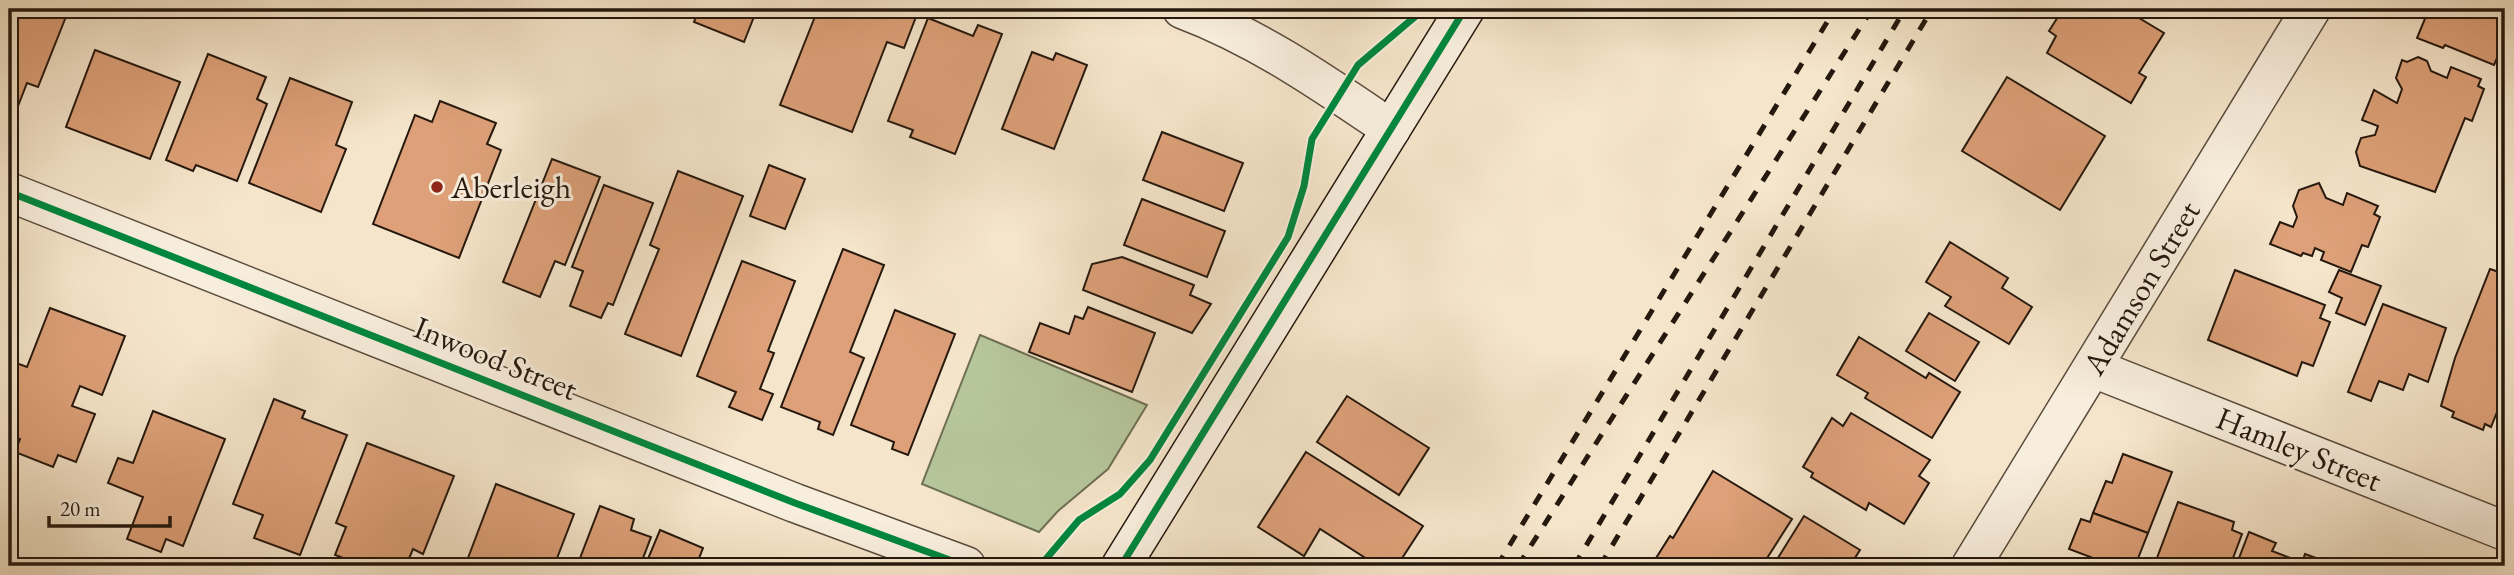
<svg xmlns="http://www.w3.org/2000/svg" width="2514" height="575" viewBox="0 0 2514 575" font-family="'EB Garamond',serif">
<rect width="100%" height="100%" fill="#f5e5ca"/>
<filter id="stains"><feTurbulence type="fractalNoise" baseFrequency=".00286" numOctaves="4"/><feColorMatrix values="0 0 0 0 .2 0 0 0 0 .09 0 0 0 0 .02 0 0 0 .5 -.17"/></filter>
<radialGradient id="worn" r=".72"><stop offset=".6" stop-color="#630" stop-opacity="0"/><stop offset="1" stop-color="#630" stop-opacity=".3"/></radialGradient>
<!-- green -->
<polygon fill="#b6c69b" stroke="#6e6f54" stroke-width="2" points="980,335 1147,405 1108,469 1058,511 1039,532 922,484"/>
<!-- building -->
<g fill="#dda078" stroke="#25180e" stroke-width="2">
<polygon points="9,9 69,9 38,87 27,83 18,106 9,102"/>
<polygon points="699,9 757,9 744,42 694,22"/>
<polygon points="818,9 919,9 904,48 887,42 852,132 780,105"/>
<polygon points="2063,9 2124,9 2164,33 2139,73 2146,77 2131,103 2047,53 2056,36 2049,31"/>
<polygon points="2429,9 2481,9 2505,19 2505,47 2501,49 2494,65 2445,45 2443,48 2417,38"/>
<polygon points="2481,9 2505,9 2505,19"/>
<polygon points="928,18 973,36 978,25 1002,34 955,154 910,137 913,130 888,121"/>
<polygon points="95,50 180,82 150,159 66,127"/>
<polygon points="1032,52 1053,60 1056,53 1087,65 1054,149 1002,129"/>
<polygon points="208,54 266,77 257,99 267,104 237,181 196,165 193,171 166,160"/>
<polygon points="2418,57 2427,61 2431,71 2447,78 2451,67 2481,79 2478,86 2484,89 2472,121 2465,118 2435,192 2360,166 2356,152 2361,138 2375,135 2378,126 2362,120 2374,90 2397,103 2402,89 2396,78 2402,60 2407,62"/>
<polygon points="2007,77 2105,136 2060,210 1962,151"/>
<polygon points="290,78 352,102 336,145 346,149 321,212 249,183"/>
<polygon points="440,101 496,123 487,144 501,150 459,258 373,224 415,115 432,122"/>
<polygon points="1162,132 1243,163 1224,211 1143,180"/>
<polygon points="552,159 600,177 565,265 555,261 540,297 503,282"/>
<polygon points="769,165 805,179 785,229 750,216"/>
<polygon points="678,171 743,196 681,356 625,334 659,249 650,245"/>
<polygon points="2319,183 2326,198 2343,205 2347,193 2378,206 2374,214 2380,217 2368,247 2362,245 2351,272 2321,260 2324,252 2315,248 2312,256 2303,253 2301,256 2270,244 2280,222 2293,227 2297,217 2293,206 2299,190"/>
<polygon points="604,185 653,203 613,305 608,303 601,318 570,306 583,271 572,267"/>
<polygon points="1142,199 1225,231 1207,277 1124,245"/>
<polygon points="1950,242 2008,278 2002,288 2032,307 2009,344 1945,306 1951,297 1926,282"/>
<polygon points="843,249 884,265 850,352 864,358 833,435 818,429 820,422 781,407"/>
<polygon points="1122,257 1194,285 1190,295 1211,304 1192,333 1083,290 1092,264"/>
<polygon points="742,261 795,281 768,351 774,353 760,389 773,394 762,420 729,407 736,392 697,376"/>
<polygon points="2490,269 2505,274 2505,392 2491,427 2485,424 2483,430 2452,417 2454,412 2441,406 2455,358"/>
<polygon points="2235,270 2325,305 2320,318 2330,322 2313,366 2302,362 2297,376 2208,340"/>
<polygon points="2339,270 2381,286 2365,325 2336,313 2342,298 2329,292"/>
<polygon points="2383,304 2446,328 2428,382 2409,374 2403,390 2379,381 2371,401 2348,392"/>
<polygon points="1088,307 1155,333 1132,392 1029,352 1040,323 1069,334 1075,316 1083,319"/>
<polygon points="50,308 125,336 102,395 80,386 72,406 95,414 76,462 58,455 53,467 15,452 20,439 9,435 9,368 11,361 27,367"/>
<polygon points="895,310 955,334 908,455 892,449 894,442 851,425"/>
<polygon points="1929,313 1979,342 1955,381 1906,351"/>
<polygon points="1859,337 1926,378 1929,373 1960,392 1932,438 1865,398 1868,393 1837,375"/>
<polygon points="1347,396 1429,448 1399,495 1317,442"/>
<polygon points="274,399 305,411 302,418 347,435 300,555 254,538 263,515 233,504"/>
<polygon points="153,411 225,439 183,546 166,539 161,552 127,539 143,497 108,483 118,458 133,463"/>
<polygon points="1851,413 1930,460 1919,476 1929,483 1904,524 1869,503 1866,510 1811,477 1813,473 1803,467 1832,418 1843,426"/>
<polygon points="367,443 454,476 423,554 413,549 406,566 365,566 335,555 346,527 336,523"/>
<polygon points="1306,452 1423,526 1397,566 1378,566 1320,529 1304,556 1258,527"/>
<polygon points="2123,454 2172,472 2148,533 2093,513 2106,481 2112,483"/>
<polygon points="1713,471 1792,519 1762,566 1651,566 1670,536 1673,538"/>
<polygon points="496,484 574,514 554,566 465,566"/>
<polygon points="2178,502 2234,522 2232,530 2242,534 2230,566 2154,566"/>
<polygon points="600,506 634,519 631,530 651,537 640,566 577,566"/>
<polygon points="2093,513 2148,533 2135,566 2114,566 2069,549 2081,519 2090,522"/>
<polygon points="1804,516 1860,550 1853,561 1862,566 1773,566"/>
<polygon points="660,530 703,548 696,566 645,566"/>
<polygon points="2249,532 2276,543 2272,551 2293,559 2290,566 2236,566"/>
<polygon points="2305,554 2338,566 2301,566"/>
</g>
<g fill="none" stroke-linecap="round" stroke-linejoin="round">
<defs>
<g id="street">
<path d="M1182 9C1259 38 1323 83 1391 129"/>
<polyline points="9,192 795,503 966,566"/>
<polyline points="2093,368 2505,531"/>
<polyline points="1971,566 2311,9"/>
</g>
<polyline id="secondary" points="1121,566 1465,9"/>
</defs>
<!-- street casing -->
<use href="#street" stroke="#594b3d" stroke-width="41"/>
<!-- secondary casing -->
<use href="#secondary" stroke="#25180e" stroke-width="41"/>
<!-- street -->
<use href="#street" stroke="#f8eedd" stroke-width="38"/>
<!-- secondary -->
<use href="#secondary" stroke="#f8eedd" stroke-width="38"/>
<!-- rail -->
<g stroke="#25180e" stroke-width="5" stroke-dasharray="12 12" stroke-linecap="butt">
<polyline points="1497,566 1835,9"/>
<polyline points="1518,566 1872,9"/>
<polyline points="1574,566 1905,9"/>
<polyline points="1600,566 1932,9"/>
</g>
<defs>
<g id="cycleway">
<polyline points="9,192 795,503 966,566"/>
<polyline points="1040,566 1079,520 1120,494 1150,460 1288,237 1304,186 1312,139 1358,65 1424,9"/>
<polyline points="1121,566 1465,9"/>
</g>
</defs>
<!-- cycleway casing -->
<use href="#cycleway" stroke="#f8eedd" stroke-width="11"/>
<!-- cycleway -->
<use href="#cycleway" stroke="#00873e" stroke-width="7"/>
</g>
<!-- markers -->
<circle fill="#8f2418" stroke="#f8eedd" stroke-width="2.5" cx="437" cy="187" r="7"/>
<g text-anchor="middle" stroke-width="6" stroke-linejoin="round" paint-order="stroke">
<!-- poi labels -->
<g font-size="32" fill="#25180e" stroke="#f8eedd" text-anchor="start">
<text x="451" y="198">Aberleigh</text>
</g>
<!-- street labels -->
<g font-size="32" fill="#25180e" stroke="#f8eedd">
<text transform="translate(2141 288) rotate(-59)" y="11">Adamson Street</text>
<text transform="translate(496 358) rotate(22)" y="11">Inwood Street</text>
<text transform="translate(2299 449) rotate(22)" y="11">Hamley Street</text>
</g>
</g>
<!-- margin -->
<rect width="2514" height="575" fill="none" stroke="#f5e5ca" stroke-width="35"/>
<rect x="10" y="10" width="2493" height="554" fill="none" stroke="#25180e" stroke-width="3.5"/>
<rect x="18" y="18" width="2479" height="540" fill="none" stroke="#25180e" stroke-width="2"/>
<!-- scale -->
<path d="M49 516v10h121v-10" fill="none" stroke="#25180e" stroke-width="3.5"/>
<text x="60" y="516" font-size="21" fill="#25180e" stroke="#f8eedd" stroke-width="5" paint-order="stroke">20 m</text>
<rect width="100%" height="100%" filter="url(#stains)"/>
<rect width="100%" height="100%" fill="url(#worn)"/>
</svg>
